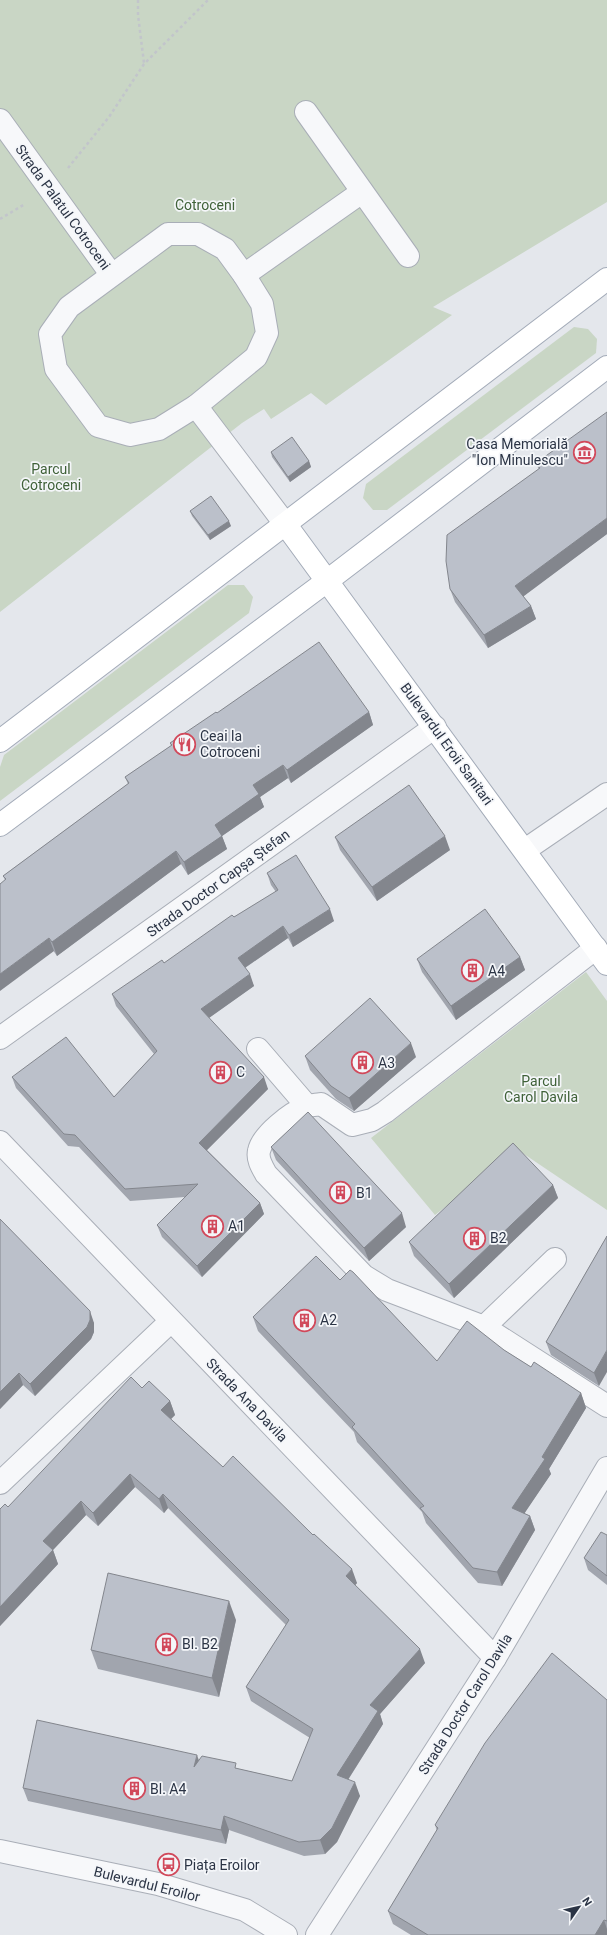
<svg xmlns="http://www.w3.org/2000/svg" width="607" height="1935" viewBox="0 0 607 1935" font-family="Roboto,sans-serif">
<rect width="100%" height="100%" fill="#e4e7ec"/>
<!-- green -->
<g fill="#c9d6c5">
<polygon points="0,0 607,0 607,202 433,307 452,315 326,405 311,393 271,419 264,409 242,423 0,612"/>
<polygon points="574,327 588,329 597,339 596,353 387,510 373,510 363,498 366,484"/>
<polygon points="228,585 244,585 253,597 249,613 0,801 0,767 4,755"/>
<polygon points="586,972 607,1001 607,1210 518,1150 435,1215 371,1138"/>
</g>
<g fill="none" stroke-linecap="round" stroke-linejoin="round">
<defs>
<g id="minor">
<polyline points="306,112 408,256"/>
<polyline points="0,120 111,274"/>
<polygon points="168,234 198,234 225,249 244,275 262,304 267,333 256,357 196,406 159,429 130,435 98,426 56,369 50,334 69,307"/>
<polyline points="244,275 362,192"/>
<polyline points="196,406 286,525"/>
<polyline points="525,850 607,794"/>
<path d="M596 948 385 1112 372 1120 352 1125 321 1104C316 1105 310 1105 306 1107 291 1113 262 1135 259 1151 257 1159 262 1167 266 1174L364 1276 387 1290 484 1327 607 1406"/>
<polyline points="0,1038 435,727"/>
<polyline points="258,1049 307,1106"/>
<polyline points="0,1142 495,1658"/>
<polyline points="484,1327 555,1259"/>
<polyline points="0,1483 171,1321"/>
<polyline points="0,1851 158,1884 245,1910 286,1935"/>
<polyline points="317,1935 495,1658 607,1468"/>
</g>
<g id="major">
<polyline points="286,525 607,964"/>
<polyline points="0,741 607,279"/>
<polyline points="0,825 327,581 607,367"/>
</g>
</defs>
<!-- minor casing -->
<use href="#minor" stroke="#a9aeb7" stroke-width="24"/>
<!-- major casing -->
<use href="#major" stroke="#a3abb8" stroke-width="24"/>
<!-- path -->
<g stroke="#c2c5cb" stroke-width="2.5" stroke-dasharray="3 3" stroke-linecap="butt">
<polyline points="138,0 138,15 144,63"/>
<polyline points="68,168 109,117 144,64 208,0"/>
<polyline points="0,219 25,204"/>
</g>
<!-- minor -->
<use href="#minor" stroke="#f7f8fa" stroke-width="22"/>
<!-- major -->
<use href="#major" stroke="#fff" stroke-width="22"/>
</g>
<!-- wall -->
<g fill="#a1a5ae">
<polygon points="271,452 309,461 311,467 290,482 272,457"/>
<polygon points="536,463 607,534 523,596 531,606 536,619 488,648 455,602 450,589 539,470"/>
<polygon points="190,511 231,526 210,540 192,516"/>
<polygon points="369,712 373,725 291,783 288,778 260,797 264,807 222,836 227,849 188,875 181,864 57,956 5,880 3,876 128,784 125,777 171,746 170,743 217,713"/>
<polygon points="335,837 450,850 377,901 340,850"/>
<polygon points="267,873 334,921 293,947 288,938 245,968 254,986 209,1018 268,1089 207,1150 260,1203 264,1214 202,1277 162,1237 157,1225 185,1197 130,1201 79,1147 68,1146 16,1088 12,1077 114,1097 154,1054 116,1006 112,994 164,963 234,917 276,892 271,885"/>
<polygon points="520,957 525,970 456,1020 422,972 417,959"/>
<polygon points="305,1056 416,1057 354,1111 336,1099 310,1070"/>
<polygon points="271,1147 406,1227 369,1261 276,1160"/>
<polygon points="553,1185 558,1198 454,1298 414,1256 409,1242"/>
<polygon points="0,1219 94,1323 94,1332 91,1339 35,1396 23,1385 0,1409"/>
<polygon points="607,1236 599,1386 551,1355 546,1342"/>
<polygon points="340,1280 437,1361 504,1350 531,1367 581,1393 586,1408 549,1469 551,1474 524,1513 530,1516 535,1530 502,1586 478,1583 426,1523 422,1512 357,1442 354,1432 258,1331 253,1317"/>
<polygon points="142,1388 170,1401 175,1415 171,1419 223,1467 357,1583 355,1585 425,1663 380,1714 383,1724 348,1780 360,1796 337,1842 325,1854 304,1856 229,1830 226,1844 28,1801 23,1788 199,1760 292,1781 310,1738 251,1701 246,1687 286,1625 168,1508 164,1513 135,1487 98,1526 86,1515 53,1550 58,1564 0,1626 0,1509 8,1507"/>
<polygon points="607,1535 607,1585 588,1570 584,1558"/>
<polygon points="236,1620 219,1697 98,1669 91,1650"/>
<polygon points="607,1700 607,1935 411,1935 393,1924 388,1911 437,1831 435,1825"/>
</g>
<!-- shaded-wall -->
<g fill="#83868d">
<polygon points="309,461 311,467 290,482 288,477"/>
<polygon points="607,518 607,534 520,599 515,586"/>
<polygon points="229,521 231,526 210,540 208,535"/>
<polygon points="531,606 536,619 488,648 484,635"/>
<polygon points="369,712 373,725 291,783 287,770"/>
<polygon points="283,765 288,778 260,797 264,807 222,836 227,849 188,875 184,862 215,825 253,785"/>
<polygon points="445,836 450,850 377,901 372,887"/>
<polygon points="176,851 181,864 57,956 52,942"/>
<polygon points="330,909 334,921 293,947 289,935"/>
<polygon points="283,926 288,938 243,969 238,958"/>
<polygon points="49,938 54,951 0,991 0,974"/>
<polygon points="520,957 525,970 456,1020 451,1006"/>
<polygon points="250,974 254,986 206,1020 201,1009"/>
<polygon points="411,1043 416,1057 354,1111 349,1098"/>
<polygon points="264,1077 268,1089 203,1154 199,1143"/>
<polygon points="553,1185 558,1198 454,1298 449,1284"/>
<polygon points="260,1203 264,1214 202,1277 197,1266"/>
<polygon points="402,1213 406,1227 369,1261 364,1248"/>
<polygon points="90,1311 94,1323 94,1332 91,1339 35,1396 30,1384"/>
<polygon points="607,1350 607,1372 599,1386 594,1373"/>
<polygon points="19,1373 23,1385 0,1409 0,1392"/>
<polygon points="581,1393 586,1408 549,1469 551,1474 518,1523 512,1508 542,1457"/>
<polygon points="170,1401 175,1415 166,1424 161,1410"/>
<polygon points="130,1474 135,1487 98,1526 93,1513"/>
<polygon points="163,1494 168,1508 164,1513 159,1499"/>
<polygon points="81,1501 86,1515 53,1550 58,1564 0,1626 0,1607 43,1541"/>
<polygon points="530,1516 535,1530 502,1586 497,1572"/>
<polygon points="352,1569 357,1583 351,1590 346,1576"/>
<polygon points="229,1601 236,1620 219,1697 212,1678"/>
<polygon points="420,1649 425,1663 380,1714 383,1724 342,1789 337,1775 370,1705"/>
<polygon points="197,1755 202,1769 194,1767"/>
<polygon points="355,1782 360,1796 337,1842 325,1854 320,1840"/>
<polygon points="224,1816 229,1830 226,1844 221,1830"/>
<polygon points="604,1920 607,1929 607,1935 595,1935"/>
</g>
<!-- building -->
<g fill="#bbc0ca" stroke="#83868d">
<polygon points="607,412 607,518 515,586 531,606 484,635 450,589 446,561 447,535 540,468 536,463"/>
<polygon points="292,437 309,461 288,477 271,452"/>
<polygon points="211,496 229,521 208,535 190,511"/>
<polygon points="319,642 369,712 287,770 283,765 253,785 259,794 215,825 222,836 184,862 176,851 52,942 49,938 0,974 0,884 6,879 3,876 129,783 125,777 172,745 170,743 216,712 217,713"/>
<polygon points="409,785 445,836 372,887 335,837"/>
<polygon points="296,855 330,909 289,935 283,926 238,958 250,974 201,1009 264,1077 199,1143 260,1203 197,1266 157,1225 198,1184 125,1189 75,1135 64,1134 12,1077 66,1037 114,1097 157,1051 112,994 162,960 164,963 232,915 234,917 278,890 267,873"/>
<polygon points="485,909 520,957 451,1006 417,959"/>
<polygon points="370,998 411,1043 349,1098 331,1086 305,1056"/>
<polygon points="308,1112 402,1213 364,1248 271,1147"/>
<polygon points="513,1143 553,1185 449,1284 409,1242"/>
<polygon points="0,1219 90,1311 90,1320 87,1327 30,1384 19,1373 0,1392"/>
<polygon points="607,1236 607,1350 594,1373 546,1342"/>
<polygon points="316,1256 340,1280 350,1270 353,1272 437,1361 467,1321 504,1350 531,1367 534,1362 581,1393 542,1457 545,1459 512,1508 530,1516 497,1572 473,1568 420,1508 424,1506 352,1427 355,1424 253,1317"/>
<polygon points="131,1377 142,1388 149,1381 170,1401 161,1410 223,1467 233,1456 313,1535 314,1534 352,1569 346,1576 420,1649 370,1705 378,1711 337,1775 355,1782 332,1828 320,1840 299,1842 224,1816 221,1830 23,1788 37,1720 197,1755 194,1767 202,1756 236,1763 235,1768 292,1781 313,1729 246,1687 289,1620 163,1494 159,1499 130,1474 93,1513 81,1501 43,1541 53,1550 0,1607 0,1509 5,1504 8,1507"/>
<polygon points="601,1532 607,1535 607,1576 584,1558"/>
<polygon points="108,1573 229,1601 212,1678 91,1650"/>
<polygon points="552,1653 607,1700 607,1921 604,1920 595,1935 428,1935 388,1911 438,1828 435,1825 485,1743"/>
</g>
<!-- icons -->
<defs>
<symbol id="museum-ring" viewBox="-11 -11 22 22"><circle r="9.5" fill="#f4f6f9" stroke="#d1495b" stroke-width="1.5"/><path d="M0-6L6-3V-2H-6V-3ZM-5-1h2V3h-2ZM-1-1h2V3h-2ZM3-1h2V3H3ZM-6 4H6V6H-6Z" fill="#d1495b"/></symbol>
<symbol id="restaurant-ring" viewBox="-11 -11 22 22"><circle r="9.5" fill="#f4f6f9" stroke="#d1495b" stroke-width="1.5"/><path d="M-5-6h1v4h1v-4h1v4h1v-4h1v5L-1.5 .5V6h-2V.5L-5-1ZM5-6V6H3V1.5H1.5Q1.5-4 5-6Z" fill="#d1495b"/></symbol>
<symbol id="building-ring" viewBox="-11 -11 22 22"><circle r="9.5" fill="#f4f6f9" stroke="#d1495b" stroke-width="1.5"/><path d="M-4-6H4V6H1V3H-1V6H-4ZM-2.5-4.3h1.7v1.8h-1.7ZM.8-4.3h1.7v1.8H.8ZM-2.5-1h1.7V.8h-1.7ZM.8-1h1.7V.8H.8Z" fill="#d1495b"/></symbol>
<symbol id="bus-ring" viewBox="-11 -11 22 22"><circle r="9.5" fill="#f4f6f9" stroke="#d1495b" stroke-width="1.5"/><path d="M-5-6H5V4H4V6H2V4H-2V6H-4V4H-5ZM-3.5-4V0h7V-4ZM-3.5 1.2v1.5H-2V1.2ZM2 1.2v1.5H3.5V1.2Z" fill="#d1495b"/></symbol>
</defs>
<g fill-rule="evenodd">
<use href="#museum-ring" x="572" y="440" width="25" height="25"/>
<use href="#restaurant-ring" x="172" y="732" width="25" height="25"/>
<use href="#building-ring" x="460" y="958" width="25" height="25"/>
<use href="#building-ring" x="350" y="1050" width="25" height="25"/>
<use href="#building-ring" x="208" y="1060" width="25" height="25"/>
<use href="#building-ring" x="328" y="1180" width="25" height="25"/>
<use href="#building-ring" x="200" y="1214" width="25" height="25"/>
<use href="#building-ring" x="462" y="1226" width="25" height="25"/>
<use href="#building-ring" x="292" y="1308" width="25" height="25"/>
<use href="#building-ring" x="154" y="1632" width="25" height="25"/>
<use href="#building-ring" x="122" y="1776" width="25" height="25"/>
<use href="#bus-ring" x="156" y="1852" width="25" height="25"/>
</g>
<g text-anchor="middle" stroke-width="3.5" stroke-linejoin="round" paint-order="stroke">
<!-- park labels -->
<g font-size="14" fill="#3f6138" stroke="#f4f6f9">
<text x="205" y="210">Cotroceni</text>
<text x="51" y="474">Parcul<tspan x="51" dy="16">Cotroceni</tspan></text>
<text x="541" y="1086">Parcul<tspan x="541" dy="16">Carol Davila</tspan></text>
</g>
<!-- street labels -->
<g font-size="14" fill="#2b3445" stroke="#f4f6f9">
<text transform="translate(63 207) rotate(54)" y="5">Strada Palatul Cotroceni</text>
<text transform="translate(447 744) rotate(54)" y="5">Bulevardul Eroii Sanitari</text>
<text transform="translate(218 883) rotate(-36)" y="5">Strada Doctor Capșa Ștefan</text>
<text transform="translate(247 1400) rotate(46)" y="5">Strada Ana Davila</text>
<text transform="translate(465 1704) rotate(-58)" y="5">Strada Doctor Carol Davila</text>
<text transform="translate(147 1884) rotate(14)" y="5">Bulevardul Eroilor</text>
</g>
<!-- poi labels -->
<g font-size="14" fill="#2b3445" stroke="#f4f6f9" text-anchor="start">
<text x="568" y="449" text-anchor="end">Casa Memorială<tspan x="568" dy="16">"Ion Minulescu"</tspan></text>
<text x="200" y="741">Ceai la<tspan x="200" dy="16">Cotroceni</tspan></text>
<text x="488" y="976">A4</text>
<text x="378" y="1068">A3</text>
<text x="236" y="1077">C</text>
<text x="356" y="1198">B1</text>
<text x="228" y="1231">A1</text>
<text x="490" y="1243">B2</text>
<text x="320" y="1325">A2</text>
<text x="182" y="1649">Bl. B2</text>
<text x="150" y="1794">Bl. A4</text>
<text x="184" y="1870">Piața Eroilor</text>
</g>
</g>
<!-- north arrow -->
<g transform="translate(579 1907) rotate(56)" stroke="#f4f6f9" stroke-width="3" paint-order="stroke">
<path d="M0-3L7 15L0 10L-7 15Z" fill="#2b3445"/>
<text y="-6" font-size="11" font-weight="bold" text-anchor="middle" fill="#2b3445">N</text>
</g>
</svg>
